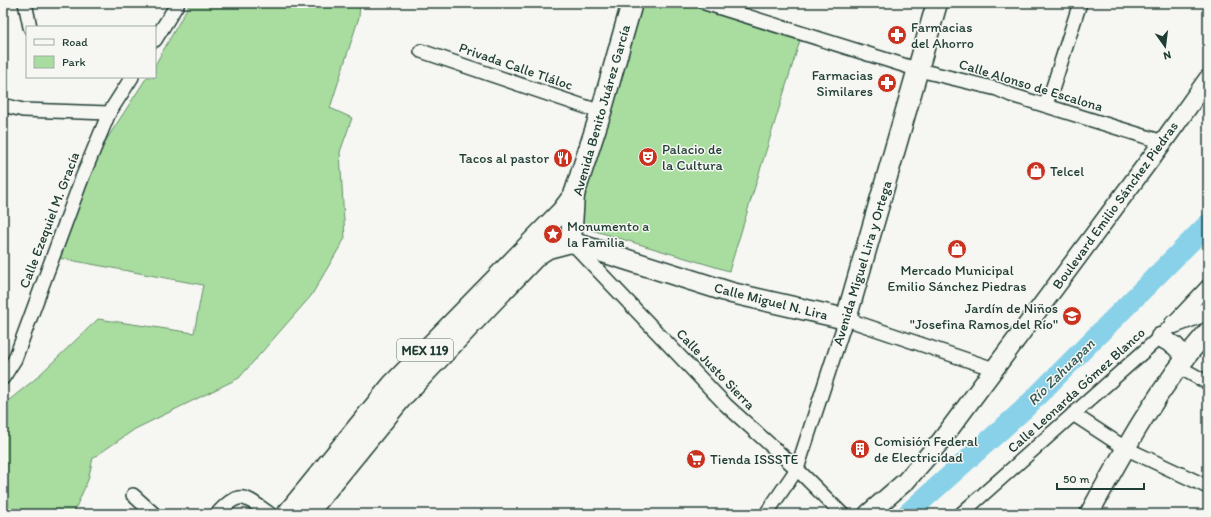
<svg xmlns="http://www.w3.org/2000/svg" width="1211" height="517" viewBox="0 0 1211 517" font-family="Itim,sans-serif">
<rect width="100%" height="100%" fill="#f6f6f2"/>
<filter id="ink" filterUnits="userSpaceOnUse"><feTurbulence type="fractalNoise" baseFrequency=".025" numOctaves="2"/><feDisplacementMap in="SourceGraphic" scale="8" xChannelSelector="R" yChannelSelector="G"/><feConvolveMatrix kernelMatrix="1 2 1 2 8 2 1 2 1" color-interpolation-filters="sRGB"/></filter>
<g filter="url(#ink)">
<!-- green -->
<g fill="#a9dda0" stroke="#648d6a">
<polygon points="190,3 360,3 359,17 330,108 352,118 340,152 345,238 311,296 239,378 135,429 93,458 88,480 73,514 3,514 3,405 34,380 98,319 194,333 203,285 59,258 101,148 147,77 155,77 155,65"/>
<polygon points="643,3 688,3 801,37 729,271 575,225"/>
</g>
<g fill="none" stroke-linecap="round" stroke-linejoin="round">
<!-- river -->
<polyline stroke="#88d1e8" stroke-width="21" points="907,514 1023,410 1208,224"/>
<defs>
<g id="street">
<polyline points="25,3 30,27"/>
<polyline points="705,3 919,70 997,89 1011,95 1163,142"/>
<polyline points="155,40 178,3"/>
<polyline points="421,51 601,112"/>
<polyline points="3,105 23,110 109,113"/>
<polyline points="1045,105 1053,87 1080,3"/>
<polyline points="574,245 726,405 797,469 842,514"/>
<polyline points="1179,367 1208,383"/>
<polyline points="3,378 15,359 82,178 109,113 132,77"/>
<polyline points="1073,414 1125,448 1208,487"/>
<polyline points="133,495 154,514"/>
<path d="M217 514C241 488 245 497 270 514"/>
<polyline points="766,514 797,469 846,319 994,369"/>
<polyline points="961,514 1160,337 1208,286"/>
</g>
<g id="secondary">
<polyline points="1174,324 1208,311"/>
<polyline points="1160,337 1175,346 1186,358"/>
<polyline points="868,514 906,481 940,442 1163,142 1208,79"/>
<path d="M1089 514C1124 450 1159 386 1208 331"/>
</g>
<g id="primary">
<polyline points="571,242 732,293 846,319 937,3"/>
<polyline points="571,242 574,195 601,112 632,3"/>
<polyline points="287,514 392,385 562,211 574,195"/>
<polyline points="307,514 404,395 537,255 548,248 571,242"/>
</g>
</defs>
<!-- street casing -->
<use href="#street" stroke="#1f3d34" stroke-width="16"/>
<!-- secondary casing -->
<use href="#secondary" stroke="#1f3d34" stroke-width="21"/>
<!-- primary casing -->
<use href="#primary" stroke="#1f3d34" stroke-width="23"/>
<!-- street -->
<use href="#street" stroke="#f6f6f2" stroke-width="13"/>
<!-- secondary -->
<use href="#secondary" stroke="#f6f6f2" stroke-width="18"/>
<!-- primary -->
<use href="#primary" stroke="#f6f6f2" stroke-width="20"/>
</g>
</g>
<!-- icons -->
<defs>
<symbol id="pharmacy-disc" viewBox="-11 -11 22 22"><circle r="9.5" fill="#c8321e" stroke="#f6f6f2"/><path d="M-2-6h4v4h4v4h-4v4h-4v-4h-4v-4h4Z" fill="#fff"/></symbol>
<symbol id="theatre-disc" viewBox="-11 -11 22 22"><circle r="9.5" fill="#c8321e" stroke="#f6f6f2"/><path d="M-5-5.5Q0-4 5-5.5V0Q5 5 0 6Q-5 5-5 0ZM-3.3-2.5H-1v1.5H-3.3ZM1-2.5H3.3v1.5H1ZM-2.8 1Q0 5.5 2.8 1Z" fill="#fff"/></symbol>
<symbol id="restaurant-disc" viewBox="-11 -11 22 22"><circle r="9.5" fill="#c8321e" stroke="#f6f6f2"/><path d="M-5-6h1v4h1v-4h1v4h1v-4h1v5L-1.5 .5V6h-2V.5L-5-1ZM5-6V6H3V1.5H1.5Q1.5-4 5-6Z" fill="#fff"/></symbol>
<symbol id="shop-disc" viewBox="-11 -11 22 22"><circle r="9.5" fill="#c8321e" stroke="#f6f6f2"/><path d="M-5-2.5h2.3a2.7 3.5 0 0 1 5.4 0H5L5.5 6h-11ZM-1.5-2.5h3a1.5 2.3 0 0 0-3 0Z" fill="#fff"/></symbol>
<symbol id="sight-disc" viewBox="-11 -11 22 22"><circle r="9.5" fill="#c8321e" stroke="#f6f6f2"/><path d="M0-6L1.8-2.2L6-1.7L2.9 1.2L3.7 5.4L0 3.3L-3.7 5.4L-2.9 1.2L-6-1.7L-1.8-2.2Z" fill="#fff"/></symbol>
<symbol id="school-disc" viewBox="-11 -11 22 22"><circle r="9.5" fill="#c8321e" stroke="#f6f6f2"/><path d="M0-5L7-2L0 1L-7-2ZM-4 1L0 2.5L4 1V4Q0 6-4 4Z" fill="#fff"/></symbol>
<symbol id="building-disc" viewBox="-11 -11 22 22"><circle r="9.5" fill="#c8321e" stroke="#f6f6f2"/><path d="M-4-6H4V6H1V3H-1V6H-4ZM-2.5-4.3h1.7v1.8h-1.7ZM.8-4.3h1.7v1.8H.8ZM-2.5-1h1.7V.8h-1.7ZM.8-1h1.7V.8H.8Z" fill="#fff"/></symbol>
<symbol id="supermarket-disc" viewBox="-11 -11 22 22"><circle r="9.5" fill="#c8321e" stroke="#f6f6f2"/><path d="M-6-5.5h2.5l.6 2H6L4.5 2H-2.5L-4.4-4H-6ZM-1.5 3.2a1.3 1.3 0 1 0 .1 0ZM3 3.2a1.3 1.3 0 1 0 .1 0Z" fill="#fff"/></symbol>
</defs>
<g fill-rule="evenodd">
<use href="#pharmacy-disc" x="886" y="24" width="22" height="22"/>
<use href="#pharmacy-disc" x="876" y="72" width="22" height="22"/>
<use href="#theatre-disc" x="637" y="146" width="22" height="22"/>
<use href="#restaurant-disc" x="552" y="147" width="22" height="22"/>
<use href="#shop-disc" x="1025" y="160" width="22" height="22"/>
<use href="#sight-disc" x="542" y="223" width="22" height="22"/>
<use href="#shop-disc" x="946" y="238" width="22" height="22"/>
<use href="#school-disc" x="1061" y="305" width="22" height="22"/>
<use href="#building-disc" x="849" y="438" width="22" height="22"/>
<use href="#supermarket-disc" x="685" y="448" width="22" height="22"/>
</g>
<g text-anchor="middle" stroke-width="3" stroke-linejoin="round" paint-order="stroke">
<!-- shield labels -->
<rect fill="#f6f6f2" stroke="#60746d" stroke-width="1" x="397" y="339" width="56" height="22" rx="3"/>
<g font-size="13" font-weight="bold" fill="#1f3d34">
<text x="425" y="355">MEX 119</text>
</g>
<!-- poi labels -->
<g font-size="14" fill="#1f3d34" stroke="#f6f6f2" text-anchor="start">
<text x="911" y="32">Farmacias<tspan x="911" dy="16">del Ahorro</tspan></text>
<text x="873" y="80" text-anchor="end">Farmacias<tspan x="873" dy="16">Similares</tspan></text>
<text x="662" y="154">Palacio de<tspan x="662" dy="16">la Cultura</tspan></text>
<text x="549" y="163" text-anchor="end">Tacos al pastor</text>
<text x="1050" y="176">Telcel</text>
<text x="567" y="231">Monumento a<tspan x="567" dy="16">la Familia</tspan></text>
<text x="957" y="275" text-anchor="middle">Mercado Municipal<tspan x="957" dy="16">Emilio Sánchez Piedras</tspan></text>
<text x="1058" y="313" text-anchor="end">Jardín de Niños<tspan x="1058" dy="16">"Josefina Ramos del Río"</tspan></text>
<text x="874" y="446">Comisión Federal<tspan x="874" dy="16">de Electricidad</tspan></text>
<text x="710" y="464">Tienda ISSSTE</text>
</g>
<!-- street labels -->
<g font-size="14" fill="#1f3d34" stroke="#f6f6f2">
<text transform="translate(516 66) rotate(19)" y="5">Privada Calle Tláloc</text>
<text transform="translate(1031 85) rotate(17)" y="5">Calle Alonso de Escalona</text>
<text transform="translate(601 110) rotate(-74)" y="5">Avenida Benito Juárez García</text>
<text transform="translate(1115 205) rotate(-54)" y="5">Boulevard Emilio Sánchez Piedras</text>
<text transform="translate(49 220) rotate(-69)" y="5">Calle Ezequiel M. Gracía</text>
<text transform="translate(862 263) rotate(-73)" y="5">Avenida Miguel Lira y Ortega</text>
<text transform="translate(771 301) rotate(14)" y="5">Calle Miguel N. Lira</text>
<text transform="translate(716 369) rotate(46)" y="5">Calle Justo Sierra</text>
<text transform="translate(1076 390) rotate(-42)" y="5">Calle Leonarda Gómez Blanco</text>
</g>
<!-- water labels -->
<g font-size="15" font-style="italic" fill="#345b58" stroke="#f6f6f2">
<text transform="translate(1061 372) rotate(-45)" y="5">Río Zahuapan</text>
</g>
</g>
<!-- margin -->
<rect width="1211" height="517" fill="none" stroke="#f6f6f2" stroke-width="16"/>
<rect x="8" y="8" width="1195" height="501" fill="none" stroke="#1f3d34" stroke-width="1.5" filter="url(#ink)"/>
<!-- legend -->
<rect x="26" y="26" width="130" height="52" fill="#f6f6f2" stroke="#a0aca6"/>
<rect x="34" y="39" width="20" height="6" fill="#f6f6f2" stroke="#a0aca6"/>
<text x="62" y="46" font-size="12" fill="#1f3d34">Road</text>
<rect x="34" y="56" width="20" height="12" fill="#a9dda0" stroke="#a0aca6"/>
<text x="62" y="66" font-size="12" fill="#1f3d34">Park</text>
<!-- north arrow -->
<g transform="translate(1165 46) rotate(166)" stroke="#f6f6f2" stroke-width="3" paint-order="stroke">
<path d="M0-3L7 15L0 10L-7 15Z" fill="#1f3d34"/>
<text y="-6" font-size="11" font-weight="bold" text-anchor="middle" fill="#1f3d34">N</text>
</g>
<!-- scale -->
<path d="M1057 483v6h87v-6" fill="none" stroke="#1f3d34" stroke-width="2"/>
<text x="1063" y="483" font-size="12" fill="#1f3d34" stroke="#f6f6f2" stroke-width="3" paint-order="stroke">50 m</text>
</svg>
